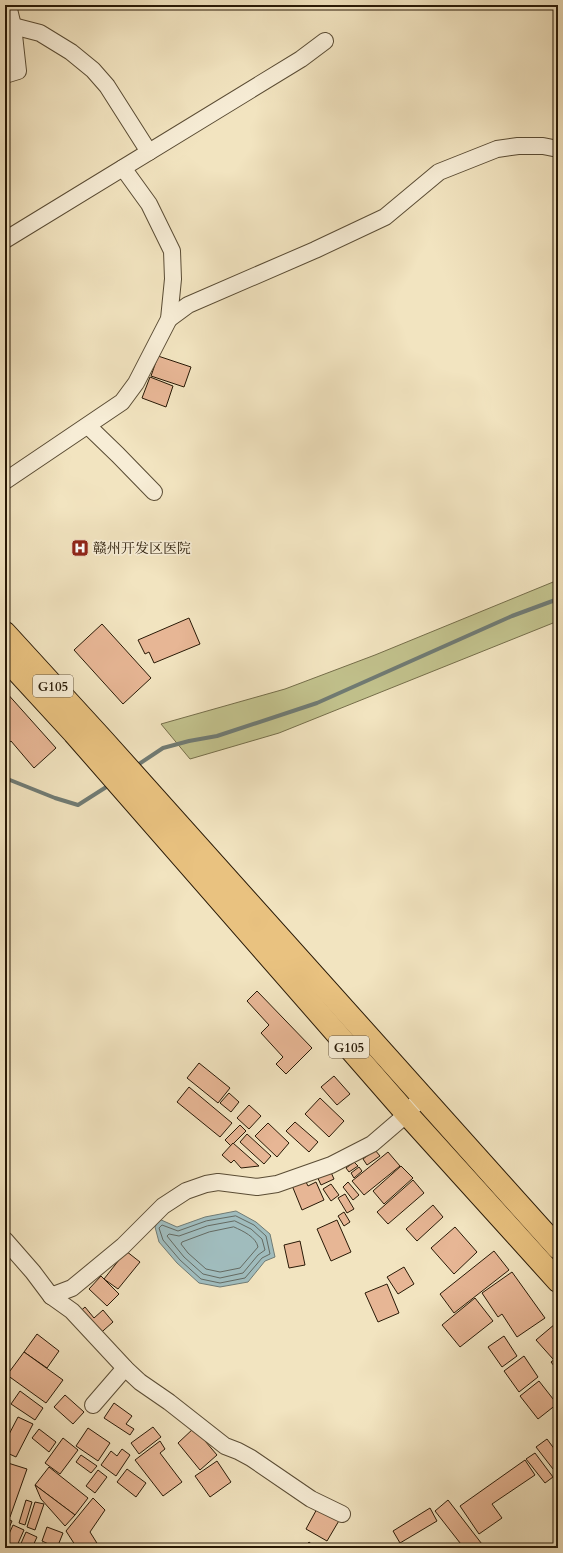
<svg xmlns="http://www.w3.org/2000/svg" width="563" height="1553" viewBox="0 0 563 1553" font-family="Cardo,'Noto Serif SC',serif">
<rect width="100%" height="100%" fill="#f2e4c0"/>
<filter id="stains"><feTurbulence type="fractalNoise" baseFrequency=".005" numOctaves="4"/><feColorMatrix values="0 0 0 0 .2 0 0 0 0 .09 0 0 0 0 .02 0 0 0 .5 -.17"/></filter>
<radialGradient id="worn" r=".72"><stop offset=".6" stop-color="#630" stop-opacity="0"/><stop offset="1" stop-color="#630" stop-opacity=".3"/></radialGradient>
<!-- green -->
<polygon fill="#c2c28d" stroke="#756e4a" points="558,580 558,621 279,733 190,759 161,724 285,689 375,655"/>
<!-- water -->
<polygon fill="#a0bcbd" stroke="#707b74" points="236,1211 256,1222 270,1234 275,1257 265,1261 248,1282 220,1287 199,1283 177,1263 159,1242 155,1227 159,1219 177,1227 205,1217"/>
<g fill="none" stroke-linecap="round" stroke-linejoin="round">
<!-- shore -->
<g stroke="#646a62" stroke-width="1">
<polygon points="236,1216 254,1225 266,1236 270,1254 262,1258 245,1278 220,1283 201,1279 180,1260 163,1240 159,1228 162,1225 178,1231 206,1221"/>
<polygon points="235,1221 251,1229 262,1239 265,1250 258,1255 243,1273 220,1278 203,1274 184,1257 167,1236 169,1234 179,1236 207,1226"/>
<path d="M234 1227C243 1231 256 1237 258 1247L240 1268 220 1272 206 1269 188 1253 181 1244 182 1242 209 1232Z"/>
</g>
<!-- stream -->
<g stroke="#707b74" stroke-width="4">
<polyline points="136,766 163,748 189,741 217,736 317,703 512,616 558,599"/>
<polyline points="5,778 55,798 78,805 111,784"/>
</g>
</g>
<!-- building -->
<g fill="#e7b695" stroke="#281906">
<polygon points="5,53 7,53 9,67 5,67"/>
<polygon points="158,356 191,367 184,387 151,376"/>
<polygon points="150,377 173,386 166,407 142,398"/>
<polygon points="189,618 200,644 154,663 149,652 145,654 138,640"/>
<polygon points="102,624 151,678 123,704 74,650"/>
<polygon points="5,691 56,748 34,768 11,741 5,746"/>
<polygon points="257,991 312,1048 286,1074 276,1064 283,1057 261,1033 269,1025 247,1001"/>
<polygon points="199,1063 230,1088 218,1103 187,1078"/>
<polygon points="334,1076 350,1094 337,1105 321,1087"/>
<polygon points="189,1087 232,1123 220,1137 177,1102"/>
<polygon points="229,1093 239,1102 231,1112 220,1103"/>
<polygon points="320,1098 344,1121 329,1137 305,1114"/>
<polygon points="249,1105 261,1116 249,1129 237,1118"/>
<polygon points="295,1122 318,1142 309,1152 286,1131"/>
<polygon points="268,1123 289,1143 277,1157 255,1136"/>
<polygon points="240,1125 246,1131 231,1146 225,1140"/>
<polygon points="247,1134 271,1156 264,1164 240,1142"/>
<polygon points="233,1143 259,1166 241,1168 234,1160 231,1163 222,1155"/>
<polygon points="375,1150 380,1156 367,1165 363,1159"/>
<polygon points="388,1152 400,1166 364,1195 352,1181"/>
<polygon points="354,1162 358,1166 349,1172 346,1168"/>
<polygon points="401,1166 413,1178 384,1204 373,1191"/>
<polygon points="359,1167 362,1171 354,1178 351,1173"/>
<polygon points="329,1168 334,1179 321,1185 316,1174"/>
<polygon points="304,1178 308,1186 316,1182 324,1200 302,1210 291,1183"/>
<polygon points="413,1180 424,1193 388,1224 377,1212"/>
<polygon points="348,1182 359,1195 353,1200 343,1187"/>
<polygon points="331,1184 339,1195 331,1201 323,1189"/>
<polygon points="345,1194 354,1209 347,1213 338,1198"/>
<polygon points="433,1205 443,1217 417,1241 406,1229"/>
<polygon points="344,1212 350,1222 344,1226 338,1216"/>
<polygon points="337,1220 351,1252 331,1261 317,1229"/>
<polygon points="455,1227 477,1252 454,1274 431,1248"/>
<polygon points="300,1241 305,1265 289,1268 284,1245"/>
<polygon points="126,1251 140,1262 118,1289 104,1279"/>
<polygon points="494,1251 509,1270 454,1313 440,1294"/>
<polygon points="404,1267 414,1284 398,1294 387,1277"/>
<polygon points="512,1272 545,1318 517,1337 502,1314 498,1317 482,1293"/>
<polygon points="101,1276 119,1294 107,1306 89,1289"/>
<polygon points="387,1284 399,1313 378,1322 365,1293"/>
<polygon points="475,1298 493,1321 460,1347 442,1325"/>
<polygon points="85,1307 94,1318 103,1310 113,1322 95,1338 75,1316"/>
<polygon points="555,1324 558,1328 558,1355 553,1359 536,1340"/>
<polygon points="37,1334 59,1351 47,1368 24,1352"/>
<polygon points="504,1336 517,1356 502,1367 488,1347"/>
<polygon points="24,1352 63,1380 46,1403 7,1375"/>
<polygon points="524,1356 538,1377 519,1392 504,1371"/>
<polygon points="558,1357 558,1371 551,1362"/>
<polygon points="539,1381 557,1404 538,1419 520,1396"/>
<polygon points="20,1391 43,1408 35,1420 11,1404"/>
<polygon points="65,1395 84,1412 73,1424 54,1407"/>
<polygon points="114,1403 132,1416 126,1424 134,1429 130,1435 104,1418"/>
<polygon points="18,1417 33,1424 16,1457 5,1452 5,1442"/>
<polygon points="153,1427 161,1437 139,1454 131,1443"/>
<polygon points="88,1428 110,1443 98,1461 76,1446"/>
<polygon points="194,1428 217,1455 200,1470 178,1443"/>
<polygon points="39,1429 56,1442 49,1452 32,1438"/>
<polygon points="63,1438 78,1450 60,1474 45,1463"/>
<polygon points="547,1439 558,1454 558,1465 553,1469 536,1447"/>
<polygon points="160,1441 165,1449 160,1453 182,1482 163,1496 135,1460"/>
<polygon points="122,1449 130,1455 116,1476 101,1465 111,1451 117,1456"/>
<polygon points="535,1453 553,1477 545,1483 526,1459"/>
<polygon points="81,1455 97,1466 91,1473 76,1462"/>
<polygon points="525,1460 535,1475 492,1504 502,1518 479,1534 460,1506"/>
<polygon points="217,1461 231,1482 210,1497 195,1476"/>
<polygon points="8,1463 27,1469 10,1517 5,1516 5,1470"/>
<polygon points="49,1467 88,1498 75,1515 35,1485"/>
<polygon points="127,1469 146,1483 136,1497 117,1482"/>
<polygon points="98,1470 107,1477 95,1493 86,1486"/>
<polygon points="35,1485 75,1515 65,1526 41,1499"/>
<polygon points="93,1498 105,1510 90,1532 100,1548 77,1548 66,1531"/>
<polygon points="26,1500 32,1502 25,1525 19,1523"/>
<polygon points="448,1500 485,1548 464,1548 435,1511"/>
<polygon points="35,1502 44,1504 35,1530 27,1527"/>
<polygon points="318,1507 340,1519 327,1541 306,1529"/>
<polygon points="430,1508 437,1521 400,1543 393,1531"/>
<polygon points="5,1518 12,1521 5,1537"/>
<polygon points="13,1525 24,1530 16,1548 5,1548 5,1543"/>
<polygon points="47,1527 63,1533 57,1548 42,1541"/>
<polygon points="26,1532 37,1537 32,1548 19,1548"/>
<polygon points="309,1542 316,1548 304,1548"/>
<polygon points="42,1543 52,1548 39,1548"/>
</g>
<g fill="none" stroke-linecap="round" stroke-linejoin="round">
<defs>
<g id="minor">
<polyline points="13,26 40,33 71,52 93,70 107,86 149,152"/>
<polyline points="5,75 18,71 13,26 8,5"/>
<polyline points="5,240 301,59 325,41"/>
<polyline points="169,319 188,305 315,250 385,217 439,172 497,149 518,146 543,146 558,149"/>
<polyline points="88,426 118,455 154,492"/>
<polyline points="5,481 122,402 136,383 169,319 173,279 172,251 149,204 123,168"/>
<polyline points="5,1240 33,1272 51,1296 72,1288 123,1246 163,1206 186,1191 206,1184 218,1182 257,1187 277,1184 331,1165 372,1144 407,1114 422,1096"/>
<polyline points="51,1296 72,1311 125,1368 140,1382 169,1402 225,1446 238,1451 251,1458 311,1499 342,1514"/>
<polyline points="93,1405 125,1368"/>
</g>
<g id="highway">
<polyline points="5,633 102,739 558,1248"/>
<polyline points="5,658 74,733 407,1114 558,1281"/>
</g>
</defs>
<!-- minor casing -->
<use href="#minor" stroke="#5a4c34" stroke-width="18"/>
<!-- highway casing -->
<use href="#highway" stroke="#281906" stroke-width="24"/>
<!-- minor -->
<use href="#minor" stroke="#f7edd6" stroke-width="16"/>
<!-- highway -->
<use href="#highway" stroke="#e9c280" stroke-width="22"/>
</g>
<!-- icons -->
<defs>
<symbol id="hospital-square" viewBox="-11 -11 22 22"><rect x="-9" y="-9" width="18" height="18" rx="4" fill="#8f2418" stroke="#f7edd6"/><path d="M-5-5h3v3.5h4V-5h3V5h-3V1.5h-4V5h-3Z" fill="#fff"/></symbol>
</defs>
<g fill-rule="evenodd">
<use href="#hospital-square" x="70" y="538" width="20" height="20"/>
</g>
<g text-anchor="middle" stroke-width="3.5" stroke-linejoin="round" paint-order="stroke">
<!-- shield labels -->
<g fill="#f7edd6" stroke="#665944" stroke-width="1">
<rect x="33" y="675" width="40" height="22" rx="3"/>
<rect x="329" y="1036" width="40" height="22" rx="3"/>
</g>
<g font-size="13" font-weight="bold" fill="#281906">
<text x="53" y="691">G105</text>
<text x="349" y="1052">G105</text>
</g>
<!-- poi labels -->
<g font-size="14" fill="#281906" stroke="#f7edd6" text-anchor="start">
<text x="93" y="553">赣州开发区医院</text>
</g>
</g>
<!-- margin -->
<rect width="563" height="1553" fill="none" stroke="#f2e4c0" stroke-width="20"/>
<rect x="6" y="6" width="551" height="1541" fill="none" stroke="#281906" stroke-width="2"/>
<rect x="10" y="10" width="543" height="1533" fill="none" stroke="#281906"/>
<rect width="100%" height="100%" filter="url(#stains)"/>
<rect width="100%" height="100%" fill="url(#worn)"/>
</svg>
